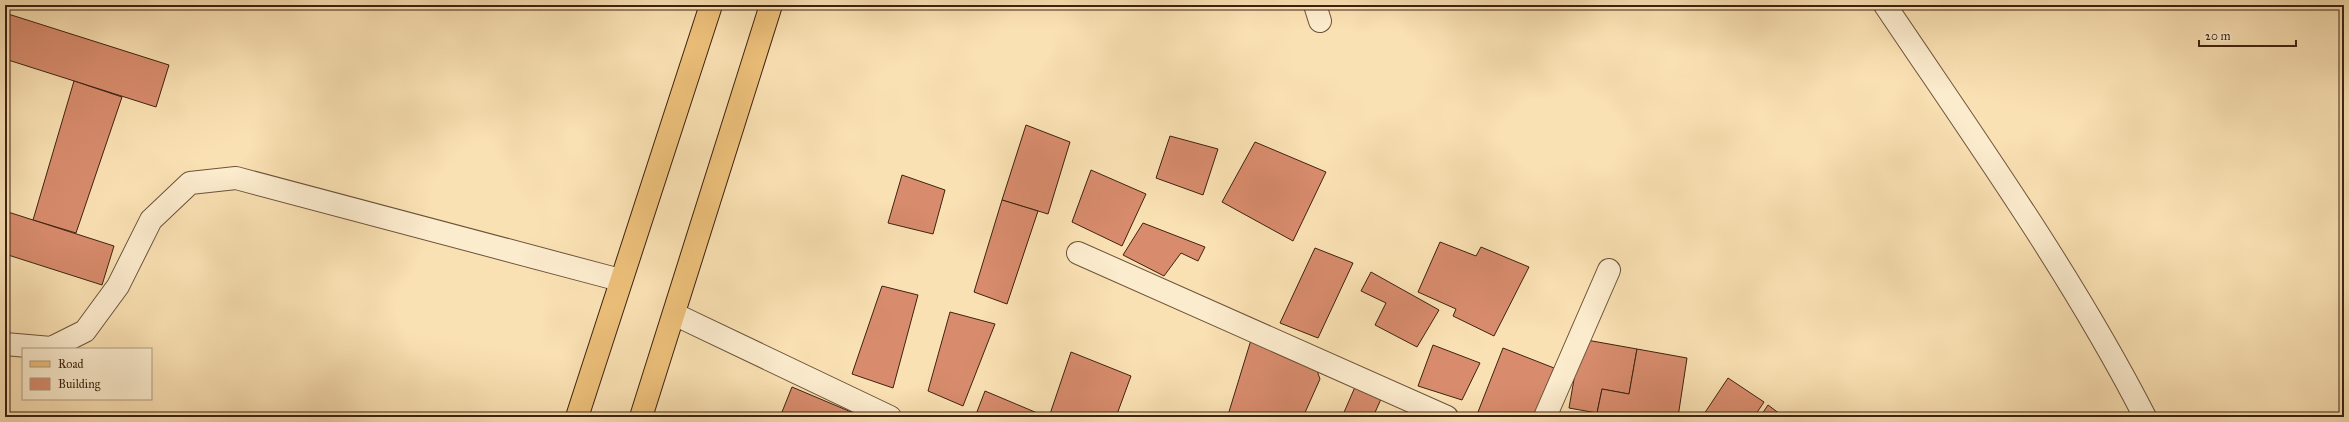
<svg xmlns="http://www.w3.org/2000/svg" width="2349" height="422" viewBox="0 0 2349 422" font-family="'IM FELL Great Primer',serif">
<rect width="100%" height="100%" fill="#fae1b3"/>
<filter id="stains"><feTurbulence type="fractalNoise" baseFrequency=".005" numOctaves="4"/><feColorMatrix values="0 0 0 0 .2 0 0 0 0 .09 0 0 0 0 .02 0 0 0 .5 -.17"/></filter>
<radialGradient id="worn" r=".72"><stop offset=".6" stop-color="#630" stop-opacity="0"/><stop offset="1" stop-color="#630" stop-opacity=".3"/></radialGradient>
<!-- building -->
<g fill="#d88c6d" stroke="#3e2210">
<polygon points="5,13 169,65 156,107 5,59"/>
<polygon points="74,81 122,97 76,233 33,220"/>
<polygon points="1026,125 1070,142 1048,214 1002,200"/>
<polygon points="1170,136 1218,149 1203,195 1156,178"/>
<polygon points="1255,142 1326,172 1293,241 1222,202"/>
<polygon points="1091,170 1146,194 1122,246 1072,222"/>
<polygon points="902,175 945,190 933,234 888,223"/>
<polygon points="1002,200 1038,211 1007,304 974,292"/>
<polygon points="5,211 114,246 102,285 5,254"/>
<polygon points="1143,223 1205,247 1198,261 1181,253 1164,276 1123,255"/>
<polygon points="1440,242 1476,256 1481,247 1529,267 1494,336 1453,316 1456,309 1418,292"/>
<polygon points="1315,248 1353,263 1318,338 1280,323"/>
<polygon points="1371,272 1439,310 1417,347 1375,325 1386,303 1361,291"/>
<polygon points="882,286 918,295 893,388 852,374"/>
<polygon points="950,312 995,324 963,406 928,391"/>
<polygon points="1581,339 1637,349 1629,394 1602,389 1597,413 1569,408"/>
<polygon points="1251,340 1315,365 1320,379 1303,417 1237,417 1228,415"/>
<polygon points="1433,345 1480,363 1462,400 1418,386"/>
<polygon points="1503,348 1554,368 1534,417 1492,417 1478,412"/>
<polygon points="1637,349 1687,358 1678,417 1622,417 1597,413 1602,389 1629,394"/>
<polygon points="1071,352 1131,376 1116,417 1049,417"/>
<polygon points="1728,378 1764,402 1754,417 1702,417"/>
<polygon points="792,387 863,417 780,417"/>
<polygon points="1355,387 1381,399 1373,417 1342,417"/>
<polygon points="985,391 1042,415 1041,417 975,417"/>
<polygon points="1768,405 1784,417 1760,417"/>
<polygon points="1129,412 1140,417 1128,417"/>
</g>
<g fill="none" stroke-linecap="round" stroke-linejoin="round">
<defs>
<g id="minor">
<polyline points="1315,5 1320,21"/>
<path d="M1885 5C1975 139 2071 273 2145 417"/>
<polyline points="1078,253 1447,417"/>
<polyline points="674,314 890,417"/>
<polyline points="5,344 51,348 85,331 118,286 151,220 190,183 236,178 620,280"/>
<polyline points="1545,417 1609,270"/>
</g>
<g id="major">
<polyline points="577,417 711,5"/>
<polyline points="641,417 771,5"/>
</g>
</defs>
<!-- minor casing -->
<use href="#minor" stroke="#6d5239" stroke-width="24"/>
<!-- major casing -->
<use href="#major" stroke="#3e2210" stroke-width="24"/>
<!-- minor -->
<use href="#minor" stroke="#fcecce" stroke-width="22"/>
<!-- major -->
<use href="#major" stroke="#edc07a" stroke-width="22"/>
</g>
<!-- margin -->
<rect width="2349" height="422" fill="none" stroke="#fae1b3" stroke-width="20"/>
<rect x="6" y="6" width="2337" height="410" fill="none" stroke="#3e2210" stroke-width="2"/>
<rect x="10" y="10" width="2329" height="402" fill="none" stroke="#3e2210"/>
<!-- legend -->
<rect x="22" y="348" width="130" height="52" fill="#fcecce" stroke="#b09b82"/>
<rect x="30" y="361" width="20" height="6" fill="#edc07a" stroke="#b09b82"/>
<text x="58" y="368" font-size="12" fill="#3e2210">Road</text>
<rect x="30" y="378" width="20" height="12" fill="#d88c6d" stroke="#b09b82"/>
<text x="58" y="388" font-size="12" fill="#3e2210">Building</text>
<!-- scale -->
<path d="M2199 40v6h97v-6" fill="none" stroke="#3e2210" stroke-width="2"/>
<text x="2205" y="40" font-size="12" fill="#3e2210" stroke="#fcecce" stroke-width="3" paint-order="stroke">20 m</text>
<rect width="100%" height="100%" filter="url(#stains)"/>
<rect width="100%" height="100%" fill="url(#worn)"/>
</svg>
